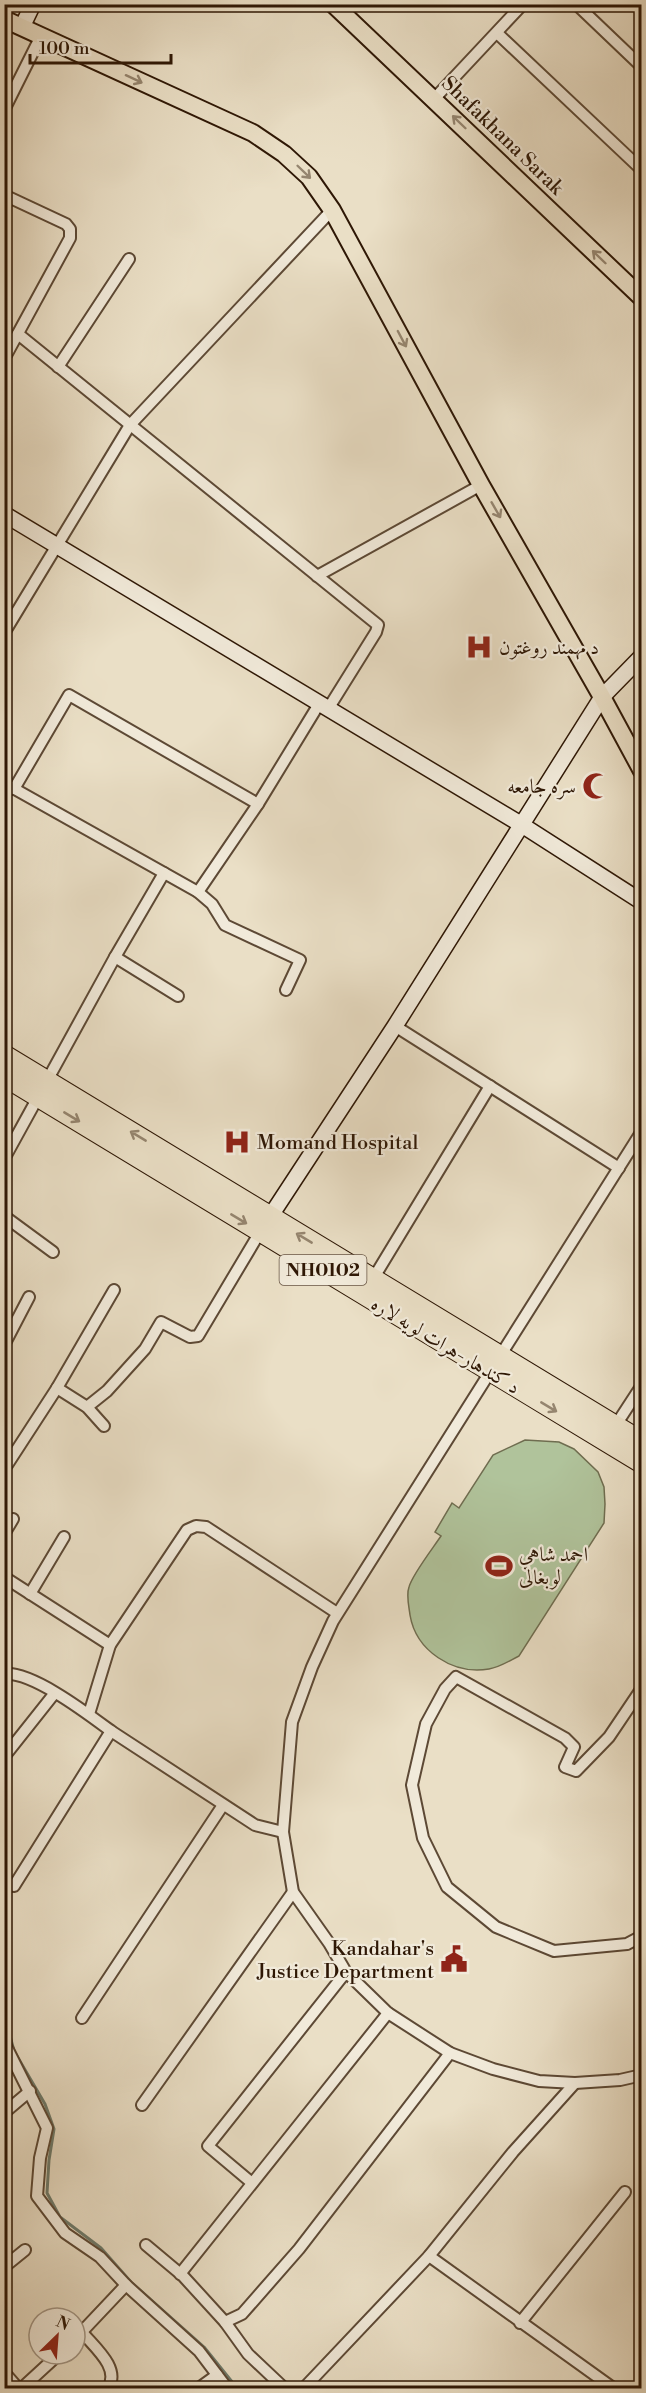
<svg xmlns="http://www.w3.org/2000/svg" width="646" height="2393" viewBox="0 0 646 2393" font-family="'Libre Bodoni',Amiri,serif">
<rect width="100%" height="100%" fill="#eadfc6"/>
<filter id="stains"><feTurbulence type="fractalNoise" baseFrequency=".00333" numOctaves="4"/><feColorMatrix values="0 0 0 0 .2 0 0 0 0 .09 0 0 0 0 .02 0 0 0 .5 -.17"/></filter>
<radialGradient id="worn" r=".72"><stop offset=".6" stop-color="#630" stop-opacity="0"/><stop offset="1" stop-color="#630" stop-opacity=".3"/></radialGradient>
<!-- green -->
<path fill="#b0c39b" stroke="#6f6d50" stroke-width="1.5" d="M525 1440 559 1442 574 1449 598 1472 604 1487 605 1504 604 1523 519 1656C509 1661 500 1667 489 1669 453 1675 416 1651 410 1615 409 1607 406 1595 409 1587 412 1575 433 1548 441 1536L435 1532 452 1503 459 1508 493 1455Z"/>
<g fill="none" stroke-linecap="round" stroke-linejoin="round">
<!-- stream -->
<polyline stroke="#6e7b6c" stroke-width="3" points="4,2013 14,2051 45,2104 54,2129 49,2160 47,2193 60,2217 101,2248 131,2282 204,2347 237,2388"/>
<defs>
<g id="street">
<polyline points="576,4 642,67"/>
<polyline points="497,33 642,170"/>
<polyline points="434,99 523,4"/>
<polyline points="4,110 41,36"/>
<polyline points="4,195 66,224 70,229 70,238 4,359"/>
<polyline points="18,334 378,625 376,632 328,709"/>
<polyline points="58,367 129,259"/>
<polyline points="317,576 481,485"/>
<polyline points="4,633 130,425 332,210"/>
<polyline points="4,783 198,892 258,804 319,704"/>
<polyline points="14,789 69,695 258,804"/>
<polyline points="198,892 212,904 225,925 300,960 286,990"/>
<polyline points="115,957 178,996"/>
<polyline points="395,1026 619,1168"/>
<polyline points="642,1131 333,1621 312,1667 292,1722 283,1832 293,1892 329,1943 346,1972 388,2013 450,2053 493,2069 539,2081 575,2083 620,2080 642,2075"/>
<polyline points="4,1159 115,957 164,873"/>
<polyline points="4,1216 53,1252"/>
<polyline points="373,1279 490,1086"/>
<polyline points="4,1345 29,1297"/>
<polyline points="57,1388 87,1407 104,1426"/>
<polyline points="87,1407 107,1391 145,1349 161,1322 190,1337 198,1336 260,1232"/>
<polyline points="614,1428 642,1385"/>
<polyline points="7,1465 57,1388 114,1290"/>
<polyline points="4,1534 13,1519"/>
<polyline points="4,1577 110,1645"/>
<polyline points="30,1594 64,1537"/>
<path d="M4 1674C32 1671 88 1714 111 1731L255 1825 283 1832"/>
<polyline points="642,1688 609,1737 576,1771 565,1767 574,1747 565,1738 456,1677 445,1689 426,1724 412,1785 423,1838 447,1887 496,1927 554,1951 627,1944 642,1936"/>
<polyline points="89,1714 110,1645 187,1530 196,1526 206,1527 337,1613"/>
<polyline points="4,1757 54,1694"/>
<polyline points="14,1886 111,1731"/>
<polyline points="82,2018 223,1805"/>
<polyline points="4,2042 47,2128 40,2158 37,2196 65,2233 100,2257 126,2285 199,2351 227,2388"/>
<polyline points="142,2105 293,1892"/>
<polyline points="4,2113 30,2091"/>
<polyline points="252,2183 208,2146 346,1972"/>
<polyline points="146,2245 183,2276 225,2322 248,2354 284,2388"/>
<polyline points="429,2256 613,2388"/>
<polyline points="4,2267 25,2250"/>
<polyline points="180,2274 388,2013"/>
<polyline points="225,2322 242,2314 299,2249 450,2053"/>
<polyline points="520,2323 625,2192"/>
<path d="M82 2332C94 2347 121 2368 108 2388"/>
<polyline points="75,2339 126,2285"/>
<polyline points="4,2372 18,2388"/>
<polyline points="22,2388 59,2354"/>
<polyline points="199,2388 217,2375"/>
<polyline points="304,2388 429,2256 513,2152 575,2083"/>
<polyline points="641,2388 642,2388"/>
</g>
<g id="secondary">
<polyline points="22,27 33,4"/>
<polyline points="4,514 522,825 642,902"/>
<polyline points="264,1226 395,1026 602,697 642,656"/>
</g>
<g id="primary">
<polyline points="333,4 642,298"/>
<polyline points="4,19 253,133 284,154 309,177 332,210 481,485 602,697 642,771"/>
</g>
<g id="highway">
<polyline points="4,1055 642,1442"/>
<polyline points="4,1076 642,1463"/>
</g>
</defs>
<!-- street casing -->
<use href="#street" stroke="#5d4935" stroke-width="14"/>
<!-- secondary casing -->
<use href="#secondary" stroke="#2e1705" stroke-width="18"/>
<!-- primary casing -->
<use href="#primary" stroke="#2e1705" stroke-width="20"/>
<!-- highway casing -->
<use href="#highway" stroke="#2e1705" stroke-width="22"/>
<!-- street -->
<use href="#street" stroke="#f1eada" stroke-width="10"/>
<!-- secondary -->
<use href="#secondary" stroke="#f1eada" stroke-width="15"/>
<!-- primary -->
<use href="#primary" stroke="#eadfc6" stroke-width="16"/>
<!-- highway -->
<use href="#highway" stroke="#eadfc6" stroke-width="20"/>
</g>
<!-- one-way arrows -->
<defs><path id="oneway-shaft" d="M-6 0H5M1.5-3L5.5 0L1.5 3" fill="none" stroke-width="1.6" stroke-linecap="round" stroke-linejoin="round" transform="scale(1.5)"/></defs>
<g stroke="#95856f">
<use href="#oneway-shaft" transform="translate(134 79) rotate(25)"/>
<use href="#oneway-shaft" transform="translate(459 122) rotate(-136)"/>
<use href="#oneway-shaft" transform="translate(304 172) rotate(44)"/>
<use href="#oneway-shaft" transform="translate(599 257) rotate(-136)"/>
<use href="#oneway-shaft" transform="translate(402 339) rotate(62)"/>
<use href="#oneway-shaft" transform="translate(496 510) rotate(60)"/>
<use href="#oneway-shaft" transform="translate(72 1117) rotate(31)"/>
<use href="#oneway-shaft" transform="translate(138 1136) rotate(-149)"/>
<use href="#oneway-shaft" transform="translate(239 1219) rotate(31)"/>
<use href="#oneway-shaft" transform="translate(304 1238) rotate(-149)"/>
<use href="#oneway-shaft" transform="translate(549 1407) rotate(31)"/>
</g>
<!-- icons -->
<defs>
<symbol id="hospital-bare" viewBox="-9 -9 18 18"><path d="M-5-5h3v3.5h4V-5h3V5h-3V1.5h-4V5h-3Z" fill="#8f2418" stroke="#f1eada" stroke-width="2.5" paint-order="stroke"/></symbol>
<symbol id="mosque-bare" viewBox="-9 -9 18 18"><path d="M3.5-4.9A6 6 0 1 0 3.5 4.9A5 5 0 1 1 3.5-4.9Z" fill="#8f2418" stroke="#f1eada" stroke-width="2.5" paint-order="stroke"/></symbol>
<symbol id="stadium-bare" viewBox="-9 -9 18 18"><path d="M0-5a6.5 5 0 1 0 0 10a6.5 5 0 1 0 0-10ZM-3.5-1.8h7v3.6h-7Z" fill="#8f2418" stroke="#f1eada" stroke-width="2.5" paint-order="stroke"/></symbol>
<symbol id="civic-bare" viewBox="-9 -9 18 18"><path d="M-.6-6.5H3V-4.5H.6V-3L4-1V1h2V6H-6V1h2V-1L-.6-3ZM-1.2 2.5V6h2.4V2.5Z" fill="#8f2418" stroke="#f1eada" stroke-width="2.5" paint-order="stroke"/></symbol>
</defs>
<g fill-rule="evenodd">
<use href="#hospital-bare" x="460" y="628" width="38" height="38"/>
<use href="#mosque-bare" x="577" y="767" width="38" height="38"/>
<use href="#hospital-bare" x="218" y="1123" width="38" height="38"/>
<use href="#stadium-bare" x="480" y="1547" width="38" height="38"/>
<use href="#civic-bare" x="435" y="1940" width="38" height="38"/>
</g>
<g text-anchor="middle" stroke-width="4.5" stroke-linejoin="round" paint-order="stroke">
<!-- shield labels -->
<rect fill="#f1eada" stroke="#685645" stroke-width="1.5" x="279.5" y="1255" width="87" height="30" rx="4.5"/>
<g font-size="18" font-weight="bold" fill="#2e1705">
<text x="323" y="1276">NH0102</text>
</g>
<!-- street labels -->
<g font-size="20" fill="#2e1705" stroke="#f1eada">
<text transform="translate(503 135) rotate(44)" y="7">Shafakhana Sarak</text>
<text transform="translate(446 1345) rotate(31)" y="7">د کندهار-هرات لويه لاره</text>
</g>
<!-- poi labels -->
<g font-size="20" fill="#2e1705" stroke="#f1eada" text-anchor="start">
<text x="499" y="654">د مهمند روغتون</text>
<text x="576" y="793" text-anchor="end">سره جامعه</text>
<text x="257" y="1149">Momand Hospital</text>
<text x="519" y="1561">احمد شاهي<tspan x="519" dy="23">لوبغالی</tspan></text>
<text x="434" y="1955" text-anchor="end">Kandahar's<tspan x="434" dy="23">Justice Department</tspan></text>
</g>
</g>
<!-- margin -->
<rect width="646" height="2393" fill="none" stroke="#eadfc6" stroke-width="24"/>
<rect x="6" y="6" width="634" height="2381" fill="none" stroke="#2e1705" stroke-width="3"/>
<rect x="12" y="12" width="622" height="2369" fill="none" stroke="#2e1705" stroke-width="1.5"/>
<!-- north arrow -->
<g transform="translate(57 2336) rotate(25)"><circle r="28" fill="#f1eada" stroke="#a39685" stroke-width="1.5"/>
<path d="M0-4.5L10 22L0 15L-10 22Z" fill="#8f2418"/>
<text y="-9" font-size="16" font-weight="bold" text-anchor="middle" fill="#2e1705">N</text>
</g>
<!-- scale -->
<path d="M30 54v9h141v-9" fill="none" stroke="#2e1705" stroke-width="3"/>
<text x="39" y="54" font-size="18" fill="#2e1705" stroke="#f1eada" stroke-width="4.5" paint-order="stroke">100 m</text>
<rect width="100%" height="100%" filter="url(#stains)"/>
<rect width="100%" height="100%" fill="url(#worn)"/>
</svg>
